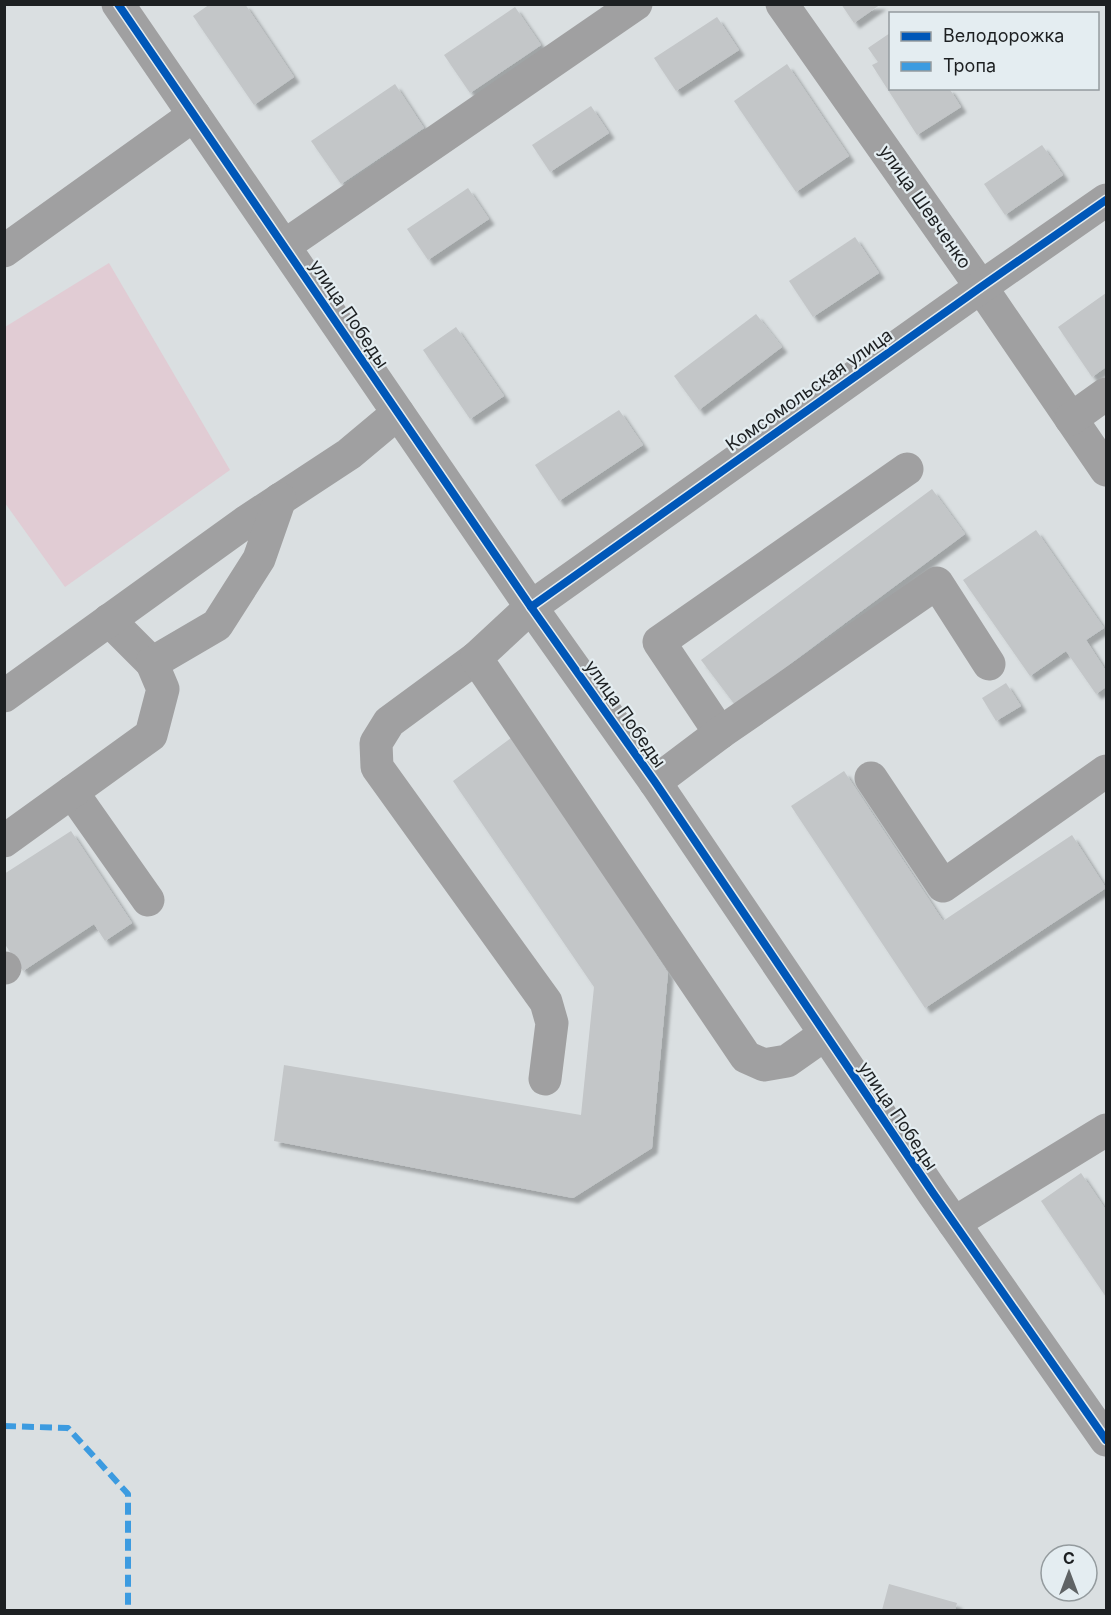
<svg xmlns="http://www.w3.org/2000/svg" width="1111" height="1615" viewBox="0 0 1111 1615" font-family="Inter,sans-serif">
<defs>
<filter id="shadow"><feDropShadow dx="5.5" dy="5.5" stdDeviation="1.5" flood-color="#0004"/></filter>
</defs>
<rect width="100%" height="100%" fill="#dadfe1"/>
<!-- green -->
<polygon fill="#e1ccd4" points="109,263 230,470 65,587 5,503 5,327"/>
<!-- building -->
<g fill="#c3c6c8" filter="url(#shadow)">
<polygon points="210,4 245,4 294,77 254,105 193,16"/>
<polygon points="841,4 881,4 854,23"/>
<polygon points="515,7 541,45 470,93 444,55"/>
<polygon points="717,17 739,50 676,91 654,58"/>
<polygon points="890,33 890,88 949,88 961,107 917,135 872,65 878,62 868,48"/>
<polygon points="787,64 849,156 796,192 734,101"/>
<polygon points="395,84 424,128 341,184 311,141"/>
<polygon points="591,106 609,133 550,172 532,145"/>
<polygon points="1042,145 1063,175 1005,215 984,184"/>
<polygon points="468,188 489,219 428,260 407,229"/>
<polygon points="855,237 879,273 813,317 789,281"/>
<polygon points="1106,293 1106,367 1092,377 1058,327"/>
<polygon points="756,314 782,347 699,410 674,376"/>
<polygon points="456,327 504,396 470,419 423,350"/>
<polygon points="619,410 643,445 559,501 535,465"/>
<polygon points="932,489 965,534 735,705 701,660"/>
<polygon points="1036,530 1104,628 1086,640 1106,671 1106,687 1096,694 1066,651 1030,676 963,580"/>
<polygon points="1006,683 1021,706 996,721 982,698"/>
<polygon points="515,735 668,973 652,1148 573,1198 274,1141 284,1065 581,1115 594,987 453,781"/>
<polygon points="844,771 943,921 1072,835 1106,888 925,1008 791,806"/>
<polygon points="71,831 132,923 105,941 94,924 23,971 4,943 4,874"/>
<polygon points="1081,1173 1106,1210 1106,1297 1041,1201"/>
<polygon points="889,1584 957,1603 955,1610 882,1610"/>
</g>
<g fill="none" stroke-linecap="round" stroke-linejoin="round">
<!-- minor -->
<g stroke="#a0a0a1" stroke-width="33">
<polyline points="118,4 531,607 655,782 933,1193 1106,1440"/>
<polyline points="782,4 981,287 1106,470"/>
<polyline points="284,246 636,4"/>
<polyline points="4,251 194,115"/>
<polyline points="1071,419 1106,394"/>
<polyline points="109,620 152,663"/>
<polyline points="476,658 389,722 376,743 377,767 546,1002 552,1023 545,1079"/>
<polyline points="4,696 247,521 349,454 398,413"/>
<polyline points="720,733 659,642 907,469"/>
<polyline points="871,778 943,886 1106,771"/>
<polyline points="655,782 720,733 937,583 989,664"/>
<polyline points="72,792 148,900"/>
<polyline points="4,841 151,735 163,689 152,663 217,625 259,559 280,499"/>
<polyline points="4,968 5,968"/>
<polyline points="824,1035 787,1061 764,1065 746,1057 476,658 531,607 981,287 1106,200"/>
<polyline points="954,1223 1106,1130"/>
</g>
<!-- quiet -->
<polyline stroke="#3c9be0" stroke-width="6" stroke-dasharray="12 6" stroke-linecap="butt" points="4,1426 68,1428 128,1494 128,1610"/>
<defs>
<g id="cycleway">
<polyline points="118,4 531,607 655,782 933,1193 1106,1440"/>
<polyline points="531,607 981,287 1106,200"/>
</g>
</defs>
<!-- cycleway casing -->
<use href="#cycleway" stroke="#e4edf1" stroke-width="11"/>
<!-- cycleway -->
<use href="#cycleway" stroke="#0057b8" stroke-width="8"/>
</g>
<g text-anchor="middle" stroke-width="4.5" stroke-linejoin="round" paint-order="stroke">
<!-- street labels -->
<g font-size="18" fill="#1d2022" stroke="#e4edf1">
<text transform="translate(925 207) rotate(55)" y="6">улица Шевченко</text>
<text transform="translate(349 314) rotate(56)" y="6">улица Победы</text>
<text transform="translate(809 390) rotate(-35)" y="6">Комсомольская улица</text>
<text transform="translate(625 714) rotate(55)" y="6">улица Победы</text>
<text transform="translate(898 1116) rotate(56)" y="6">улица Победы</text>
</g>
</g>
<!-- border -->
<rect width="1111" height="1615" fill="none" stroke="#1d2022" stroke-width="12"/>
<!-- legend -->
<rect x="889" y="12" width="210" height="78" fill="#e4edf1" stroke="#949b9e" stroke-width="1.5"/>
<rect x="901" y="32" width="30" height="9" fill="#0057b8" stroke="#949b9e" stroke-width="1.5"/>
<text x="943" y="42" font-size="18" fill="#1d2022">Велодорожка</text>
<rect x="901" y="62" width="30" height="9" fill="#3c9be0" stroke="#949b9e" stroke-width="1.5"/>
<text x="943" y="72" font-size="18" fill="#1d2022">Тропа</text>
<!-- north arrow -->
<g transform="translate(1069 1573)"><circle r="28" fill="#e4edf1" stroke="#949b9e" stroke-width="1.5"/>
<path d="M0-4.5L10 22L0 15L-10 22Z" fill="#5f6365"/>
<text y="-9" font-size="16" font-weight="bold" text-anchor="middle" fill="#1d2022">С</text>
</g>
</svg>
